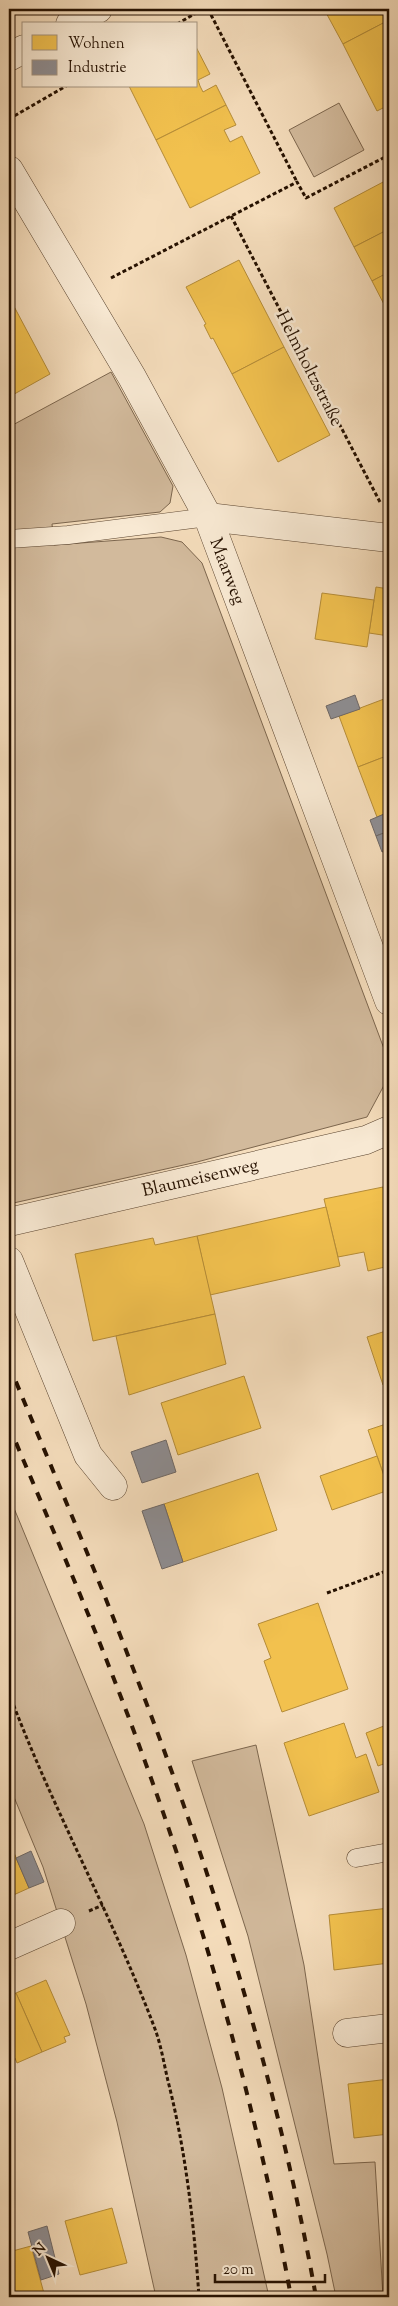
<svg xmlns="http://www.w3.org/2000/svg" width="398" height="2306" viewBox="0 0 398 2306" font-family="'Sorts Mill Goudy',serif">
<rect width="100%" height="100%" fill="#f5ddbc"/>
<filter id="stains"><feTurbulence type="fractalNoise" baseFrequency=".004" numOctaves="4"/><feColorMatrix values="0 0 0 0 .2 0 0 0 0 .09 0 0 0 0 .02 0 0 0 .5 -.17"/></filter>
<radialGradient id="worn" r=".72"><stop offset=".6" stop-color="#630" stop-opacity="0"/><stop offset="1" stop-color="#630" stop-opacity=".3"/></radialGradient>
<!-- green -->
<g fill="#d2ba9c" stroke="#7c664e">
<polygon points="339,103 364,150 314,177 289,130"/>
<polygon points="111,372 173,486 170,503 160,512 52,524 54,545 161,537 182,542 202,563 389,1062 389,1076 367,1117 197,1162 9,1204 9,427"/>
<polygon points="9,1496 144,1824 186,1955 222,2088 269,2297 156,2297 117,2122 86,2004 43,1867 9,1785"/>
<polygon points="256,1745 304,1965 334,2164 375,2162 383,2297 336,2297 327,2254 248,1936 192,1761"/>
</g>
<!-- homes -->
<g fill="#f2c14e" stroke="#b58c37">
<polygon points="324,9 389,9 389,20 343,44"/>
<polygon points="389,20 389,105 377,111 343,44"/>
<polygon points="196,47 210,74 198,80 200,86 203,92 216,85 226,105 156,140 129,86 196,86"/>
<polygon points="226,105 236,125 224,130 230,142 242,136 260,173 190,208 156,140"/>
<polygon points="385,181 389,190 389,229 354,247 334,208"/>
<polygon points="389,229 389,272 372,281 354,247"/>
<polygon points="239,260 284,347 232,374 213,338 211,339 204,325 206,324 186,287"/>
<polygon points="389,272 389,314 372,281"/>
<polygon points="9,297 50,374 9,397"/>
<polygon points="284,347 330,435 278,462 232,374"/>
<polygon points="376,587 389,589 389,636 369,633"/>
<polygon points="322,593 374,600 367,647 315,639"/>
<polygon points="384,699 389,714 389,755 358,767 339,716"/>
<polygon points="389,755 389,812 377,817 358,767"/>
<polygon points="383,1187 389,1212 389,1266 368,1271 364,1252 338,1257 324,1199"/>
<polygon points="326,1207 340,1266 210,1295 197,1236"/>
<polygon points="197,1236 215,1314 93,1341 75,1254 153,1238 155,1245"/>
<polygon points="215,1314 226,1364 129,1395 116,1336"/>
<polygon points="389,1330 389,1383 383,1385 367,1337"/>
<polygon points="244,1376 261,1428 178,1455 161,1403"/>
<polygon points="389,1423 389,1490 368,1430"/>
<polygon points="377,1456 389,1490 332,1510 320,1476"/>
<polygon points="258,1473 277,1530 183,1562 164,1504"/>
<polygon points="318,1603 348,1689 282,1712 264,1661 271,1658 258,1624"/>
<polygon points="344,1723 356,1758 366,1754 379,1792 309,1816 284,1743"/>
<polygon points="389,1724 389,1762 378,1766 366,1733"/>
<polygon points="9,1841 29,1888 9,1897"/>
<polygon points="389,1908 389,1963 334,1970 329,1915"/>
<polygon points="46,1980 70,2035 64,2037 66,2042 42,2052 16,1993"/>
<polygon points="16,1993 42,2052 17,2063 15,2058 10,2060 9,2057 9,1996"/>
<polygon points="389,2079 389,2134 354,2138 348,2084"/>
<polygon points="112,2208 127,2263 80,2275 65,2221"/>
<polygon points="31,2246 45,2297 9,2297 9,2252"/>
</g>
<!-- industry -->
<g fill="#8d8d92" stroke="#6e6866">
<polygon points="355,695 360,709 331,719 326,706"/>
<polygon points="389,812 389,831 376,836 370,820"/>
<polygon points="389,831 389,849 382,852 376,836"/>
<polygon points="166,1440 176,1472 142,1483 131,1452"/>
<polygon points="164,1504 183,1562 162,1569 142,1511"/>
<polygon points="31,1851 44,1882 29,1888 16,1858"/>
<polygon points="47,2226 59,2274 41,2280 28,2232"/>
</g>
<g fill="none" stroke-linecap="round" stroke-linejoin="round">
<defs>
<g id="service">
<polyline points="9,539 68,535 208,517"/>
<polyline points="356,1858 389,1852"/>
</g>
<g id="minor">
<polyline points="70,24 98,9"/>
<polyline points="9,57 24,49"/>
<polyline points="9,170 132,377 208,517 389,1001"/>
<polyline points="208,517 389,538"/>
<polyline points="9,1222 366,1140 389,1130"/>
<polyline points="9,1261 88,1455 113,1486"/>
<polyline points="9,1946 61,1923"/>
<polyline points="347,2033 389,2028"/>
</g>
</defs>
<!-- service casing -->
<use href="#service" stroke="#5a442f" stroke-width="19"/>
<!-- minor casing -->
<use href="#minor" stroke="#5a442f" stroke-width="29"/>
<!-- path -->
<g stroke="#261100" stroke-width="3" stroke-dasharray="4 2.5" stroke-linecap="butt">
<polyline points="208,9 297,182"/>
<polyline points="177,24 203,9"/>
<polyline points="9,119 66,86"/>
<polyline points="231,216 381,504"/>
<polyline points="111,278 297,182 306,198 389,155"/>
<polyline points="327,1593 389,1570"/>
<path d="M9 1693C52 1808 112 1915 155 2029 161 2045 164 2064 168 2081 186 2152 194 2224 199 2297"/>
<polyline points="89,1911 103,1905"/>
</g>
<!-- service -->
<use href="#service" stroke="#f8e9d3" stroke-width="18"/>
<!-- minor -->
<use href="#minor" stroke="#f8e9d3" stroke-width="28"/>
<!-- rail -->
<g stroke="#261100" stroke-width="4" stroke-dasharray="9 9" stroke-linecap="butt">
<path d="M9 1365C49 1462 91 1559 129 1658 210 1865 277 2078 316 2297"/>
<path d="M9 1426C43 1507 78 1587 110 1669 190 1872 252 2082 291 2297"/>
</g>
</g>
<g text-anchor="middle" stroke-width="5" stroke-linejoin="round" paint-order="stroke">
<!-- street labels -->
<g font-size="18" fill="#261100" stroke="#f8e9d3">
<text transform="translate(310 368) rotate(63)" y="6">Helmholtzstraße</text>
<text transform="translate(228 571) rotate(69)" y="6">Maarweg</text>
<text transform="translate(200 1177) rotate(-13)" y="6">Blaumeisenweg</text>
</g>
</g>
<!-- margin -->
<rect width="398" height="2306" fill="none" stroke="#f5ddbc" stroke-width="30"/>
<rect x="10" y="10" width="378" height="2286" fill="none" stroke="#261100" stroke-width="2.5"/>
<rect x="15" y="15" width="368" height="2276" fill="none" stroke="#261100"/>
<!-- legend -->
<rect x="22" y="22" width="175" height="65" fill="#f8e9d3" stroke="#a4937f"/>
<rect x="32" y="35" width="25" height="15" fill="#f2c14e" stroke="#a4937f"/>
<text x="68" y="48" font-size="15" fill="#261100">Wohnen</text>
<rect x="32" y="60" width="25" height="15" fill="#8d8d92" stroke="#a4937f"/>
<text x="68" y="72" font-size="15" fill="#261100">Industrie</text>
<!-- north arrow -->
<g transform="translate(48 2258) rotate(316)" stroke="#f8e9d3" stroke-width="4" paint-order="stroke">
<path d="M0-4L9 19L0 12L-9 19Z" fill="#261100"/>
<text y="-8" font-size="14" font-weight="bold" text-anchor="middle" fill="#261100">N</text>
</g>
<!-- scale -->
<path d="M215 2274v8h110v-8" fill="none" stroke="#261100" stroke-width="2.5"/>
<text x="223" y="2274" font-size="15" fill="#261100" stroke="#f8e9d3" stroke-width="4" paint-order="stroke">20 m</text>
<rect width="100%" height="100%" filter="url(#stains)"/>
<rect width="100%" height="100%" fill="url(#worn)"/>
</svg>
